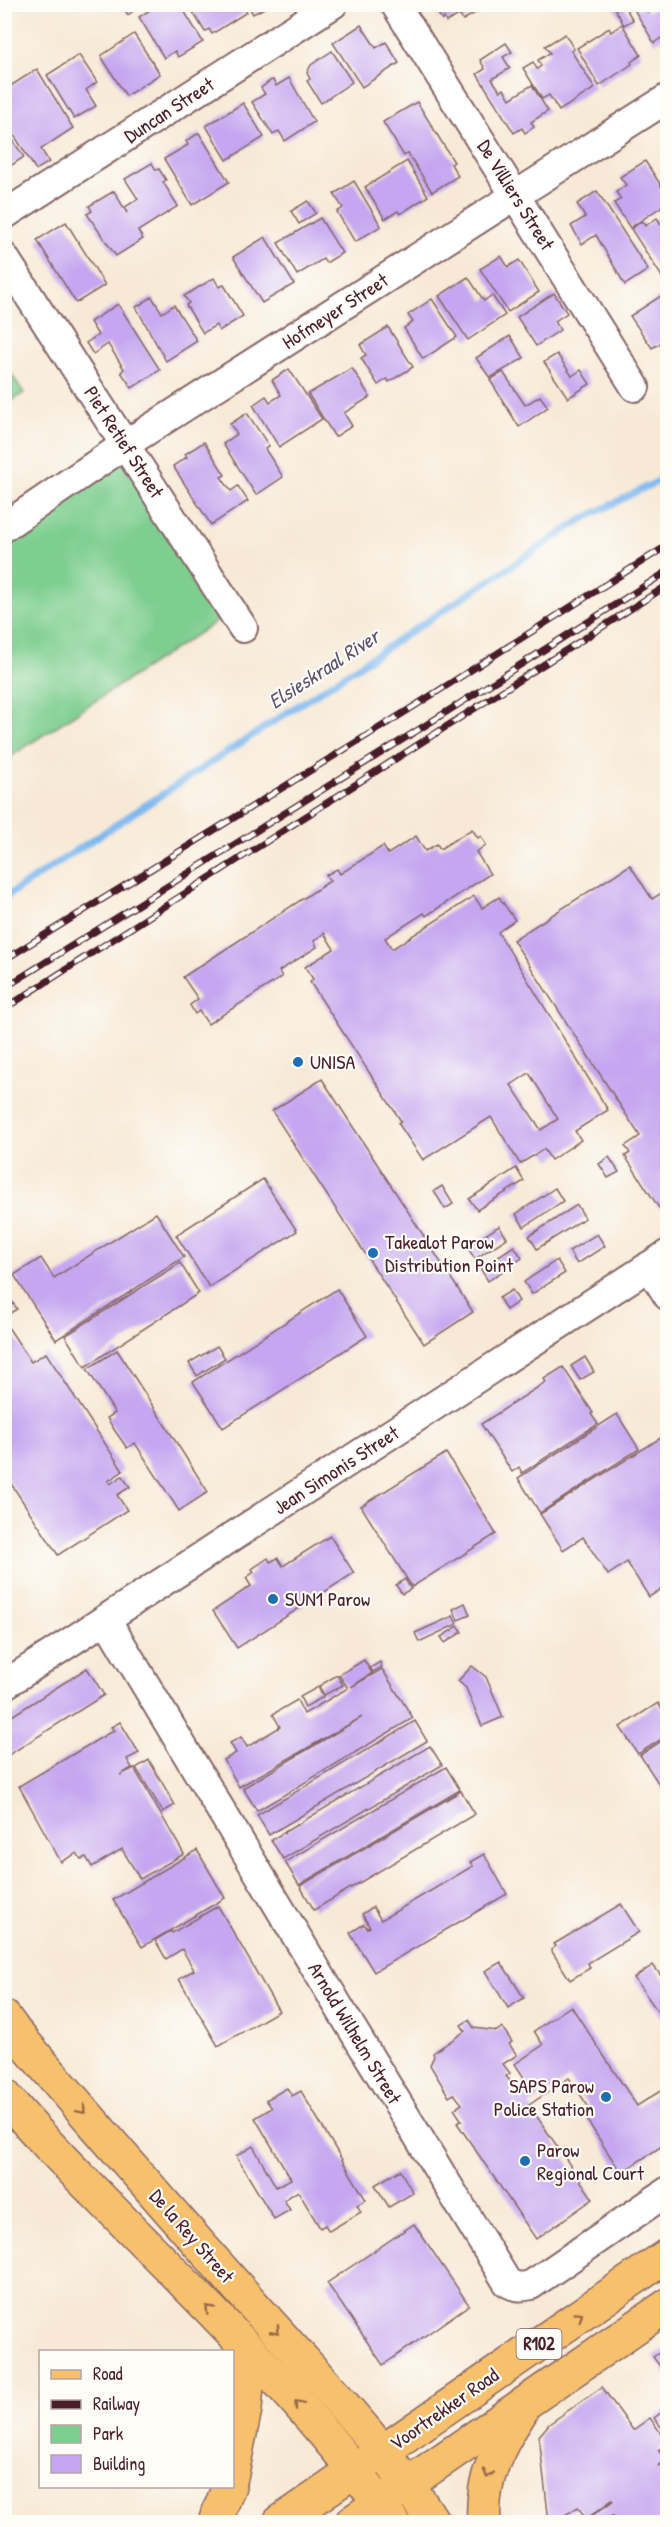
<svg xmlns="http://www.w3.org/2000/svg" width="672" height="2527" viewBox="0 0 672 2527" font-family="'Patrick Hand',sans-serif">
<rect width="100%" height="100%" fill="#fdfcf7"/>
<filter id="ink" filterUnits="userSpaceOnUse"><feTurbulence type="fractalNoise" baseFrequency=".0167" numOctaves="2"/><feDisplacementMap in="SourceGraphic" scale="12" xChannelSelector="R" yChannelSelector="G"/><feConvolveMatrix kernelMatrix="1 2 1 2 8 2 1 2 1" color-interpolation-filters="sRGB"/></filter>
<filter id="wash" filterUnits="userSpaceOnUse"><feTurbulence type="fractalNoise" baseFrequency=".008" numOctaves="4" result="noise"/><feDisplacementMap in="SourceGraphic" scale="24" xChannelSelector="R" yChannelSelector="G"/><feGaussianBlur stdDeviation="1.35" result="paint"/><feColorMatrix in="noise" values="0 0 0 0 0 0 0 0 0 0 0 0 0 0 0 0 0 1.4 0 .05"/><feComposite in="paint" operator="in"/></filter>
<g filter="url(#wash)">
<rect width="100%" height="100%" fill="#f7e9d5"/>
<!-- green -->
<g fill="#7dce8f" stroke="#64765d" stroke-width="1.5">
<polygon points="4,363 24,393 5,405 4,405"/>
<polygon points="124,459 225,616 5,760 5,539"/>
</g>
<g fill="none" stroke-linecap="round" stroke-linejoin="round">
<!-- stream -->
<polyline stroke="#7cb7ee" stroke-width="7" points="4,898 583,519 668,476"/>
</g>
<g id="blocks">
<!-- building -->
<g fill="#c5a6f0" fill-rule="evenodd">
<polygon points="121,4 143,4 128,15"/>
<polygon points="159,4 180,4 203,42 178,57 175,51 164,58 139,17"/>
<polygon points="188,4 242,4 247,12 212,34 209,29 205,32"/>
<polygon points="247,4 272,4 253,14"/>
<polygon points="432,4 479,4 482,9 463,20 459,15 446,22 444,18 442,20"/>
<polygon points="623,4 633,20 624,25 615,9"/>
<polygon points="660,4 668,7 668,41 664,43 661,38 654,43 635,11 644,5 648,12"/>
<polygon points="622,24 641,55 631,62 632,64 599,86 577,48 609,28 611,32"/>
<polygon points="361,25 376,48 386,42 399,63 362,87 333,43"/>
<polygon points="134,34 160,74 126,96 101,56"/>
<polygon points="565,34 574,49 571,51 595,88 559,111 549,95 542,99 523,68 533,62 537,69 541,66 538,60 550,53 545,46"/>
<polygon points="506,43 512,52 503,57 510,68 492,79 500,91 504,89 510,99 532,85 548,111 531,122 534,127 525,133 522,128 514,133 477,74 485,69 480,60"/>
<polygon points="332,51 352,82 321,103 307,81 310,79 307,73 311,65"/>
<polygon points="79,55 97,82 86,90 96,106 74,119 47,75"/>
<polygon points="37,69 73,128 41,149 49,162 36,170 4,119 4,90"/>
<polygon points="289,78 314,122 285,141 279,131 273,135 252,102 265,94 261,88 270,81 273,80 276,86"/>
<polygon points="417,102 454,162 451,164 458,176 432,192 408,153 404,156 383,122"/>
<polygon points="243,103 264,137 227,160 206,126"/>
<polygon points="4,127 24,157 4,170"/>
<polygon points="199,133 229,182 192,205 164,159 188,145 186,141"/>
<polygon points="407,161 428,196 400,214 398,211 385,219 365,187"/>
<polygon points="645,161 668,196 668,202 630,228 614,203 621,199 616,192 626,185 620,177"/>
<polygon points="152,163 156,170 159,169 166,180 163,182 178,206 138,231 143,239 116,256 87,214 92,211 89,206 114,191 127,213 125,207 138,199 125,179"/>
<polygon points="668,168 668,181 661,171"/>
<polygon points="354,181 381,226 355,242 337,212 343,208 334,194"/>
<polygon points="597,191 648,270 625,285 596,235 582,244 571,226 585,217 577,204"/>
<polygon points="308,201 316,213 299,224 291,211"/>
<polygon points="320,218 342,253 326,263 323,259 297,275 278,243"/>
<polygon points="657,218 668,235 668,286 631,229 642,221 645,226"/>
<polygon points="66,222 105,285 76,303 37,240"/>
<polygon points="265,237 294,284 262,303 233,257"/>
<polygon points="501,256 508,267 519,260 539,292 508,312 480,269"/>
<polygon points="468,277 484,301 492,295 505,315 468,340 439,296"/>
<polygon points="214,278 219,287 224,285 243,316 219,331 216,325 203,333 186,305 189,303 184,296"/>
<polygon points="554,293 567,313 555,321 560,330 536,346 517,317"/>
<polygon points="664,294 668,300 668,339 652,348 630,316"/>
<polygon points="152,297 162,313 174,305 197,341 166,361 136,307"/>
<polygon points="432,299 457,337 423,359 404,328 413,322 408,315"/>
<polygon points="118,304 160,370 132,388 121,372 124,369 108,344 93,354 86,343 98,335 90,322"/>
<polygon points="388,327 413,367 389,382 387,379 378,385 361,358 366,355 360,345"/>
<polygon points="510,336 524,358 490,378 476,358"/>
<polygon points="557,354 572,376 581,370 590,384 568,398 544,362"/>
<polygon points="352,368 370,397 344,413 352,426 335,437 308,394"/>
<polygon points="289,369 322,419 279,447 253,405 266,396 270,402 281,395 272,380"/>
<polygon points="503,372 525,405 540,396 548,407 519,427 490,380"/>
<polygon points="247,413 269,446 265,449 283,477 256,495 223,444 237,434 230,424"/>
<polygon points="204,442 225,475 221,477 231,491 238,486 248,501 211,525 173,466 187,457 185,454"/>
<path d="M472 829 478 838 481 836 486 845 476 852 490 874 426 916 424 913 385 938 392 949 474 896 482 908 499 897 515 920 498 932 608 1110 575 1131 581 1140 551 1160 544 1149 520 1164 491 1117 423 1160 398 1123 401 1121 310 982 313 979 305 967 334 949 324 933 314 941 317 947 279 971 282 977 208 1024 199 1011 195 1014 190 1005 198 999 183 977 330 881 326 875 337 869 340 874 383 846 388 854 416 836 425 851 437 844 440 849ZM529 1073 558 1119 541 1130 511 1085Z"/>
<polygon points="630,865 652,899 668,889 668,1202 659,1208 625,1156 630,1153 625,1146 640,1136 513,940"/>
<polygon points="322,1079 473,1312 424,1344 272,1111"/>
<polygon points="609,1157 619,1172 608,1178 599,1164"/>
<polygon points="516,1168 524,1181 477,1210 469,1199"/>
<polygon points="263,1179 297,1231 209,1287 176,1235"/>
<polygon points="442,1186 453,1204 445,1209 434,1191"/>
<polygon points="555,1188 563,1201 524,1227 516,1214"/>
<polygon points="577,1205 585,1218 537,1249 529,1236"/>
<polygon points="156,1213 184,1257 56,1340 14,1275 41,1258 54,1278"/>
<polygon points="499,1226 507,1238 475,1259 467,1247"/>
<polygon points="597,1234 605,1246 577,1264 569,1251"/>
<polygon points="514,1246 522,1258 488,1281 480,1268"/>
<polygon points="557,1260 565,1273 532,1294 524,1282"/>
<polygon points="180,1263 199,1293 85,1367 65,1336"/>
<polygon points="337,1289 367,1336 223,1428 193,1382"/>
<polygon points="4,1290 17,1309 4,1317"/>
<polygon points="512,1290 519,1301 506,1310 499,1298"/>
<polygon points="4,1321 31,1362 46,1353 123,1471 108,1481 110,1484 122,1476 130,1487 117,1495 127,1510 58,1555 4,1473"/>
<polygon points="217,1346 225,1358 197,1376 189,1363"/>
<polygon points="117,1350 208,1492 179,1511 135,1443 127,1448 115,1431 107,1418 115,1413 87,1369"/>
<polygon points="585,1357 594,1372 580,1380 571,1366"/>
<polygon points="563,1367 593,1413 591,1414 598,1424 522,1473 519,1467 512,1472 481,1424 546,1382 544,1379"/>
<polygon points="617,1414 639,1449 540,1513 518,1478"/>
<polygon points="662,1437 668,1445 668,1585 649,1597 627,1562 608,1575 583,1537 563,1550 540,1514"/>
<polygon points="446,1453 496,1534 412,1587 361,1506"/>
<polygon points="330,1536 354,1573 237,1648 213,1611 251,1586 246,1578 254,1572 252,1569 268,1558 270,1562 278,1558 283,1566"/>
<polygon points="405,1579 411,1589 402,1594 396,1585"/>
<polygon points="465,1603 470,1615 458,1620 453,1609"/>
<polygon points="453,1616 457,1624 419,1642 415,1633"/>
<polygon points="458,1626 462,1632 445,1643 441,1637"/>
<polygon points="364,1660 372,1673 351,1687 382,1669 413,1718 257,1811 243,1788 362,1717 239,1787 224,1760 236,1753 230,1743 241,1737 247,1747 280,1727 273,1714 297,1700 304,1714 348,1688 339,1675"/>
<polygon points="380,1662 382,1667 373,1672 370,1668"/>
<polygon points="472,1666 486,1677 503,1717 482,1726 466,1688 458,1681"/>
<polygon points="87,1668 104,1695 4,1758 4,1721"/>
<polygon points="337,1675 343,1685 324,1695 319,1686"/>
<polygon points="318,1687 323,1697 305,1707 300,1697"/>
<polygon points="658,1703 668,1718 668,1735 638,1754 620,1727"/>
<polygon points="415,1721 427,1741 269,1835 257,1815"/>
<polygon points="120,1722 139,1753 127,1759 132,1768 120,1775 134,1768 184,1854 140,1879 122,1849 92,1867 86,1857 81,1859 77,1853 61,1862 19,1786 114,1730 111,1727"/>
<polygon points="668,1737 668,1798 640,1755"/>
<polygon points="430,1746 442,1765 283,1859 271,1840"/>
<polygon points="149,1760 175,1805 163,1812 136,1768"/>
<polygon points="446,1767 460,1790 299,1885 285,1862"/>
<polygon points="461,1791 475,1814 314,1910 300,1886"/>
<polygon points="197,1850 225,1898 142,1947 113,1900"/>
<polygon points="484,1854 507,1894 374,1972 350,1933 364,1924 367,1928 370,1927 362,1914 373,1907 381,1920 473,1866 470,1862"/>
<polygon points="621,1904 639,1932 588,1963 590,1968 570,1980 551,1950 556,1946 554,1944"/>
<polygon points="218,1906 279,2011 218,2046 179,1979 194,1970 182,1949 166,1959 155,1940 171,1931 172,1933"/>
<polygon points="501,1962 524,1998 508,2008 485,1971"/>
<polygon points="653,1965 668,1985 668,2026 634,1978"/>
<polygon points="571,2006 637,2106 668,2086 668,2142 621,2173 583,2114 590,2109 569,2078 529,2105 593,2199 536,2239 457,2123 462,2121 454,2109 462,2104 454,2094 449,2097 430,2065 434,2056 433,2053 465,2031 461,2025 469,2020 474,2028 497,2031 502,2027 512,2042 509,2044 517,2055 503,2064 510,2073 506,2076 517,2089 527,2082 515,2064 543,2045 534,2031"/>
<polygon points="287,2088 292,2096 301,2091 366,2200 357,2205 361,2212 329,2231 325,2225 320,2228 298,2191 284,2200 290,2210 274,2219 236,2156 253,2146 276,2187 291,2179 255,2118 272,2108 266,2100"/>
<polygon points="400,2170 413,2193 389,2207 375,2185"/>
<polygon points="414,2224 469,2305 383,2365 327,2283"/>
<polygon points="668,2347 668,2377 653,2357"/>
<polygon points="602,2387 633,2430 650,2418 663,2436 661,2438 666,2445 658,2450 666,2461 658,2466 668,2463 668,2522 619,2522 613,2515 602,2522 588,2522 586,2520 613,2501 612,2500 586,2519 578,2507 554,2522 549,2522 539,2436 549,2424"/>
<polygon points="668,2408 668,2436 654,2418"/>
</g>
</g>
</g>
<g filter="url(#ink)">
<use href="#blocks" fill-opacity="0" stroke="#876666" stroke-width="1.5"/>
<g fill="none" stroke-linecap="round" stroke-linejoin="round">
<defs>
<g id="minor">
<polyline points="395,4 635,387"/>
<polyline points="4,215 333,4"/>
<polyline points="4,257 243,628"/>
<polyline points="4,527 126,444 668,98"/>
<polyline points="649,1266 668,1296"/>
<path d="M106 1619 345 2017 507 2282C516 2288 522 2287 531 2285L668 2191"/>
<polyline points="4,1685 668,1254"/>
</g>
<g id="major">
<path d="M4 2017 15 2032C95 2125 175 2218 257 2309 318 2378 384 2444 433 2522"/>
<path d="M4 2095C41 2140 83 2180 123 2221 218 2317 315 2412 393 2522"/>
<polyline points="232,2473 245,2409 250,2351"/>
<polyline points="215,2522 229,2486"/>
<polyline points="280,2522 668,2255"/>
<polyline points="352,2522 668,2305"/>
<path d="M484 2522C481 2480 497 2448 520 2413"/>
</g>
</defs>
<!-- minor casing -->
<use href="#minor" stroke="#876666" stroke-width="32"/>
<!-- major casing -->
<use href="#major" stroke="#876666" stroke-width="36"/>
<!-- minor -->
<use href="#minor" stroke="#fff" stroke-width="28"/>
<!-- major -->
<use href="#major" stroke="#f7c06c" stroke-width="33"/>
<defs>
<g id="rail">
<polyline points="4,960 405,712 668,545"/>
<polyline points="4,988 418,730 668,571"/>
<polyline points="4,1009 668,585"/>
</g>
</defs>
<!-- rail casing -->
<use href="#rail" stroke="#4a1f2b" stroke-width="7"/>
<!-- rail -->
<use href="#rail" stroke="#fdfcf7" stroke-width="4.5" stroke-dasharray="14" stroke-linecap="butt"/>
</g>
<!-- one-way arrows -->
<defs><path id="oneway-chevron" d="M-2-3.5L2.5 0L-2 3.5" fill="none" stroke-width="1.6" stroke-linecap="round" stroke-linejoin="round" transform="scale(1.5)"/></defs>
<g stroke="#986748">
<use href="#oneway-chevron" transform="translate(82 2110) rotate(49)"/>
<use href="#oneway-chevron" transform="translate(209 2309) rotate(-134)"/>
<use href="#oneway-chevron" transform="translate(579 2316) rotate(-35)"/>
<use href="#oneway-chevron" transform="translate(276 2331) rotate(48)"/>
<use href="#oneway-chevron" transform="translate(298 2404) rotate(-131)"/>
<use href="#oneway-chevron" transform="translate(488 2474) rotate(106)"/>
</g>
</g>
<!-- markers -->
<g fill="#1f6fb2" stroke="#fdfcf7" stroke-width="2">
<circle cx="298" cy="1062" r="6"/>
<circle cx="373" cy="1253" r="6"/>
<circle cx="273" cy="1599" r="6"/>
<circle cx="606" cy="2097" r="6"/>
<circle cx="525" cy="2161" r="6"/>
</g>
<g text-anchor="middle" stroke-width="4.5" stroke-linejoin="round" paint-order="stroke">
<!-- shield labels -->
<rect fill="#fdfcf7" stroke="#806168" stroke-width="1.5" x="516.5" y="2329" width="45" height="30" rx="4.5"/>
<g font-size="18" font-weight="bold" fill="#4a1f2b">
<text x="539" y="2350">R102</text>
</g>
<!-- street labels -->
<g font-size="20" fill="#4a1f2b" stroke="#fdfcf7">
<text transform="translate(169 110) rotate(-33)" y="7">Duncan Street</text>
<text transform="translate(516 195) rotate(58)" y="7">De Villiers Street</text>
<text transform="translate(335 311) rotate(-33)" y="7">Hofmeyer Street</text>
<text transform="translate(124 442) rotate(57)" y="7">Piet Retief Street</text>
<text transform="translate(336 1470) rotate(-33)" y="7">Jean Simonis Street</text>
<text transform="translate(355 2033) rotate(59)" y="7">Arnold Wilhelm Street</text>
<text transform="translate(192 2236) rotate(49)" y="7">De la Rey Street</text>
<text transform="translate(444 2409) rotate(-35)" y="7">Voortrekker Road</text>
</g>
<!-- poi labels -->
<g font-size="20" fill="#4a1f2b" stroke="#fdfcf7" text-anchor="start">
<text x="310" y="1069">UNISA</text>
<text x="385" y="1249">Takealot Parow<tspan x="385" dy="23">Distribution Point</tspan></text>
<text x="285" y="1606">SUN1 Parow</text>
<text x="594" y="2093" text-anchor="end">SAPS Parow<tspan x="594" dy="23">Police Station</tspan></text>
<text x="537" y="2157">Parow<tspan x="537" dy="23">Regional Court</tspan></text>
</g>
<!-- water labels -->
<g font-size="21" font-style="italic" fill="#5c546f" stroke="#fdfcf7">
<text transform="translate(324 669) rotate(-33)" y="7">Elsieskraal River</text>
</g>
</g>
<!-- margin -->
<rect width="672" height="2527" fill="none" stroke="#fdfcf7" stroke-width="24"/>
<!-- legend -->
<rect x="39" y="2350" width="195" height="138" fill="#fdfcf7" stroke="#b5a4a5" stroke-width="1.5"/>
<rect x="51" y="2370" width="30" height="9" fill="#f7c06c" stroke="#b5a4a5" stroke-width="1.5"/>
<text x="93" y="2380" font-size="18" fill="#4a1f2b">Road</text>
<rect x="51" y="2400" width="30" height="9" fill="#4a1f2b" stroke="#b5a4a5" stroke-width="1.5"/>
<text x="93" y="2410" font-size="18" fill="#4a1f2b">Railway</text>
<rect x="51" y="2425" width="30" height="18" fill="#7dce8f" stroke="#b5a4a5" stroke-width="1.5"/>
<text x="93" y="2440" font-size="18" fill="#4a1f2b">Park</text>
<rect x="51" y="2455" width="30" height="18" fill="#c5a6f0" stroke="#b5a4a5" stroke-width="1.5"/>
<text x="93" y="2470" font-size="18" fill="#4a1f2b">Building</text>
</svg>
